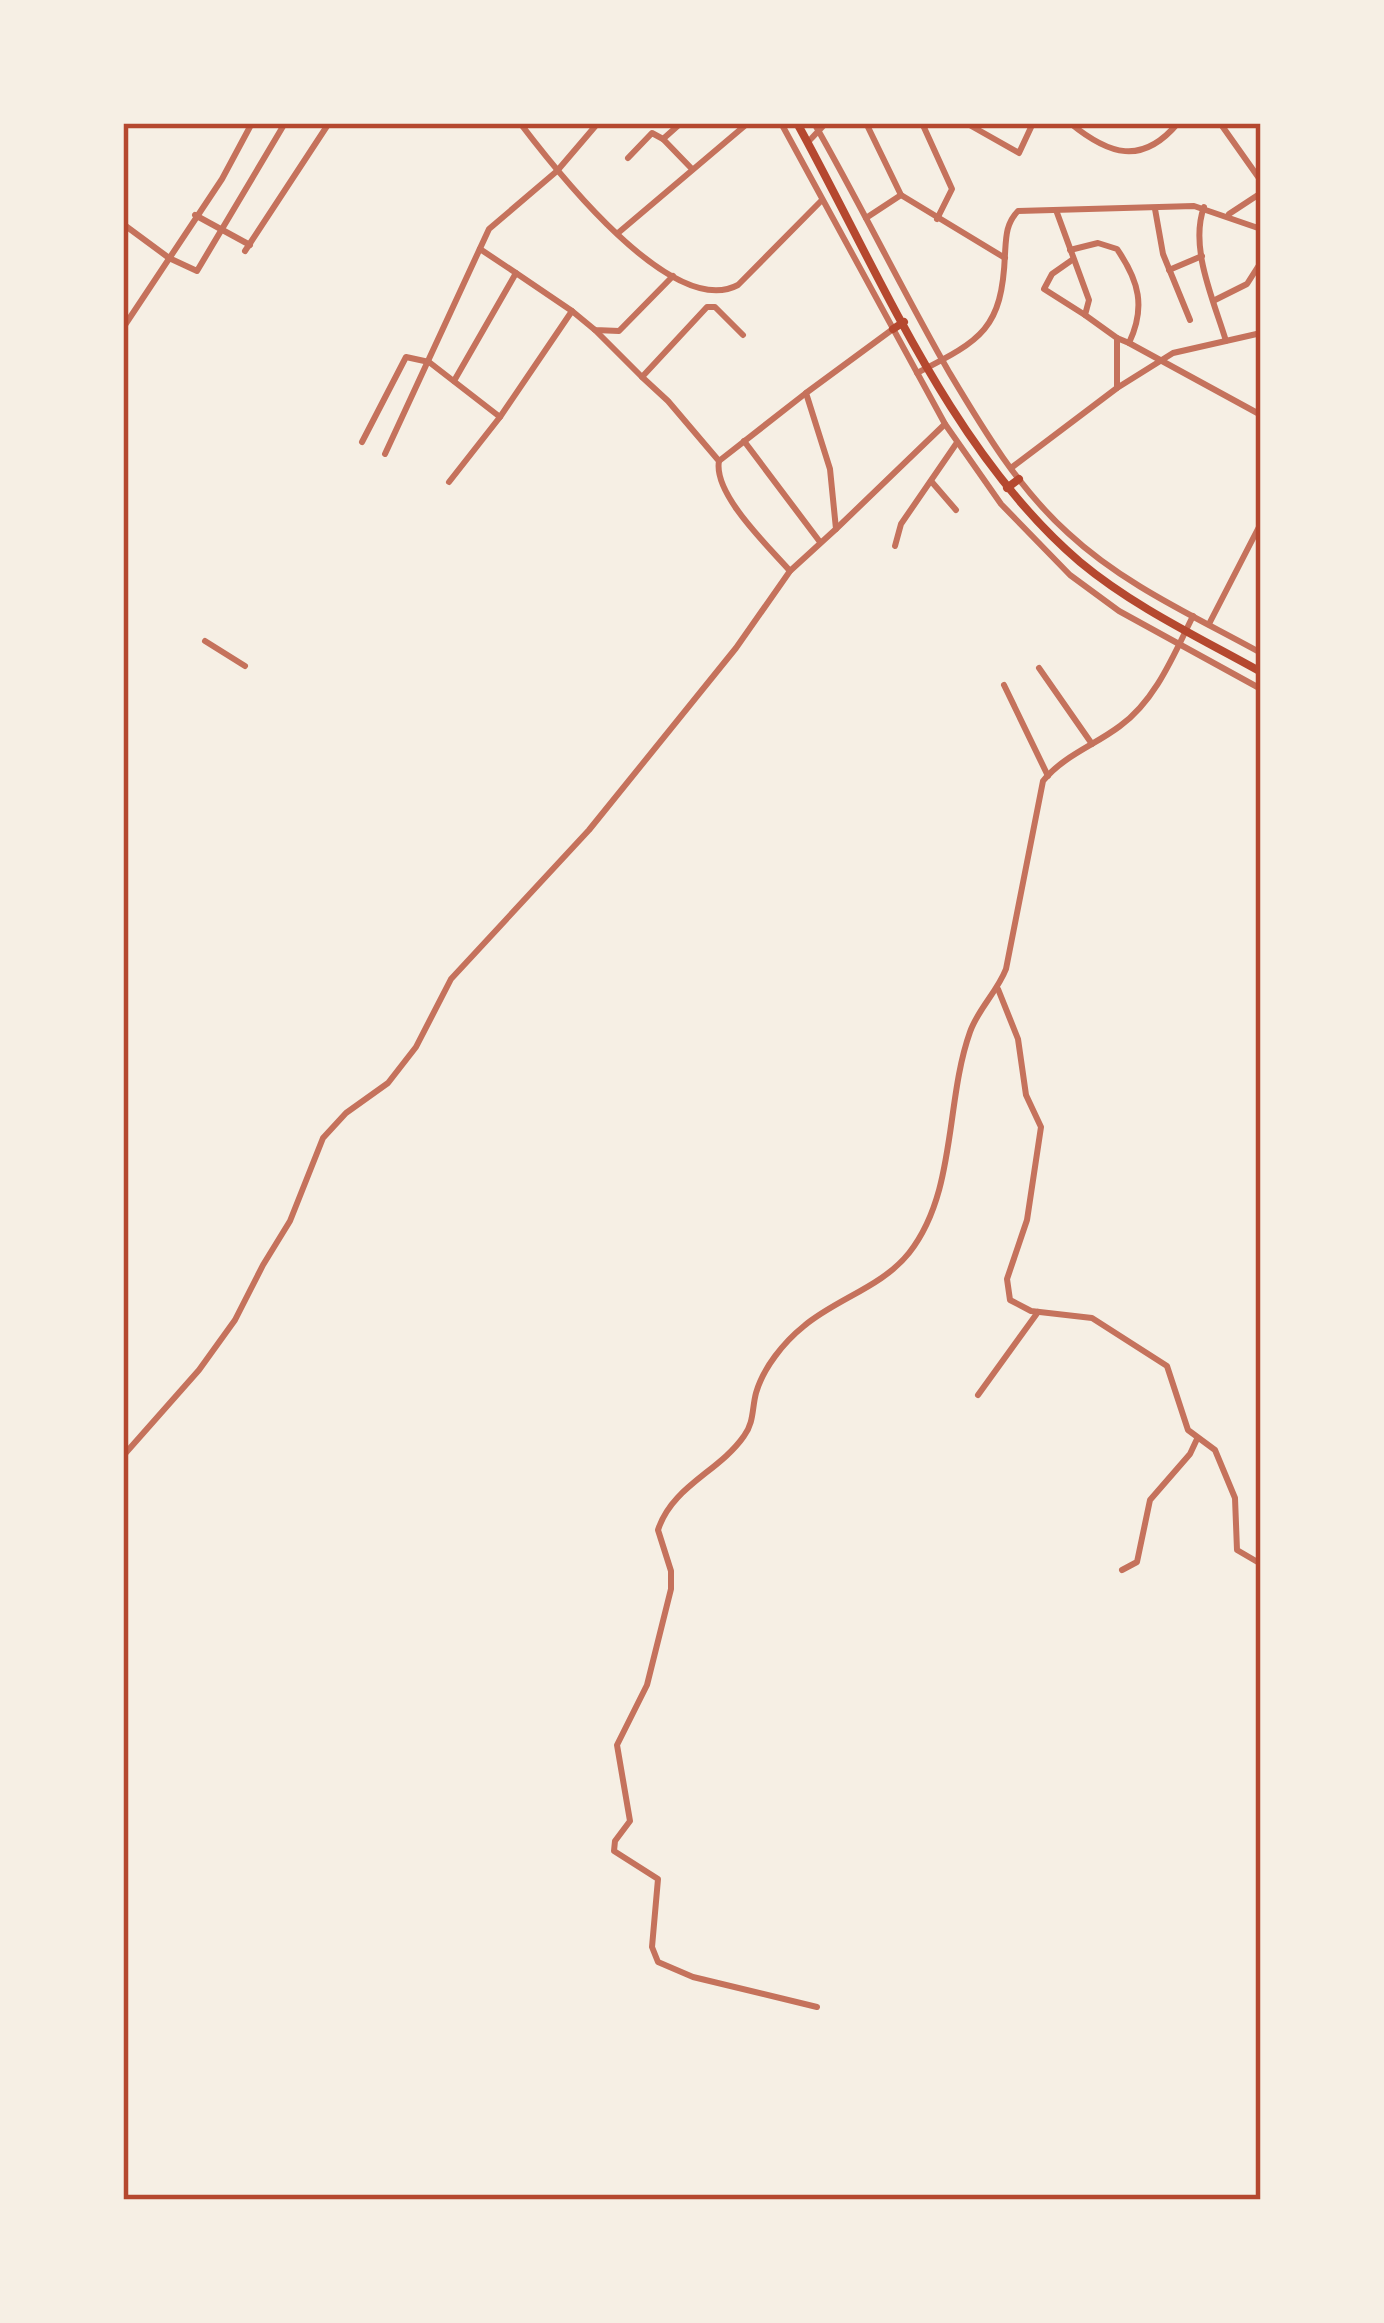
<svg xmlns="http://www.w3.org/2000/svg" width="1384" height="2323" viewBox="0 0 1384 2323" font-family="Mulish,sans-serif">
<rect width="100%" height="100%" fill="#f6efe4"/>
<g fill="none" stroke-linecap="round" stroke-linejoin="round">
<!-- minor -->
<g stroke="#c5725c" stroke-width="6">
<path d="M520 123C555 169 672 320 738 285L822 200"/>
<polyline points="681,123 663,139 692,169"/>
<polyline points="781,123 945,424 1001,504 1070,575 1119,611 1261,689"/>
<path d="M814 123C861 205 902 290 949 372 983 429 1018 488 1068 533 1124 585 1194 616 1261 653"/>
<polyline points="866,123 901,195 1005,258"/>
<polyline points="922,123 952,189 937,219"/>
<polyline points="966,123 1019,153 1033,123"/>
<path d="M1070 123C1109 155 1142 166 1178 123"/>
<polyline points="1220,123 1261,181"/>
<polyline points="808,142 826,123"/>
<polyline points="628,158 652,133 663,139"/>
<path d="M1204 207C1189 248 1214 301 1226 341"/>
<polyline points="1155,209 1163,254 1190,320"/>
<polyline points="1056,210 1089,300 1085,315 1117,338"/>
<polyline points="1229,214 1261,193"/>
<polyline points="195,215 250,245"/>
<polyline points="866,218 901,195"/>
<polyline points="123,224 169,258 197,271 285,123"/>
<polyline points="618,233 748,123"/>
<polyline points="245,251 329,123"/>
<polyline points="1072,260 1052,274 1044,289 1085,315"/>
<polyline points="1169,270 1202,256"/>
<polyline points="516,273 572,311"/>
<polyline points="1215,300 1247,284 1261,262"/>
<polyline points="123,328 222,179 252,123"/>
<polyline points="595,330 642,377"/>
<path d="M743 335 715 307H707L642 377 668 401 719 461C713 494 768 546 790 571"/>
<polyline points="1129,343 1261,415"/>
<path d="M917 373C981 340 1002 330 1005 254 1006 237 1006 223 1018 211L1194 206 1261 229"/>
<polyline points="454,381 516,273 480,249"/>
<polyline points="1117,388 1173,353 1261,333"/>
<polyline points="500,417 572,311 595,330 619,331 673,276"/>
<polyline points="744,441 820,542"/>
<polyline points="362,442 406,357 429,362 500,417 449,482"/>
<polyline points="385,454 489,229 557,171 598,123"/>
<polyline points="719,461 806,393"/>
<path d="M1011 468 1117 388V338L1129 343C1146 307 1139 281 1117 249L1098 243 1070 250"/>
<polyline points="931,481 956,510"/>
<polyline points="836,529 945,424"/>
<polyline points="895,546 901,524 956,444"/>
<polyline points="1209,624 1261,523"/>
<polyline points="205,641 245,666"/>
<polyline points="1039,668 1092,744"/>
<polyline points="1004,685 1048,776"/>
<polyline points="998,989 1018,1039 1026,1095 1041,1127 1027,1220 1007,1279 1010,1300 1031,1311 1092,1318 1167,1366 1188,1430 1215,1450 1235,1498 1237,1550 1261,1564"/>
<polyline points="978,1395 1038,1312"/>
<polyline points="123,1456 199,1370 235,1320 263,1265 290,1221 323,1138 346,1113 388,1083 416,1047 451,979 589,830 736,648 790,571 836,529 830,469 806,393 893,329"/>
<polyline points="1122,1570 1137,1562 1150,1500 1190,1454 1197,1439"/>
<path d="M817 2007 693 1977 658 1962 652 1947 658 1879 614 1851 615 1841 630 1821 617 1745 647 1685 671 1589V1571L658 1530C672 1486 719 1472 744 1436 754 1423 752 1408 756 1393 763 1368 784 1342 804 1326 836 1299 882 1287 909 1253 957 1192 945 1102 970 1032 978 1009 997 992 1006 969L1043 781C1063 756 1095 745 1120 726 1156 700 1174 654 1193 616"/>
</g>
<!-- secondary -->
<g stroke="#b5482f" stroke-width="8">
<path d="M797 123C878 270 951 452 1080 562 1134 607 1200 638 1261 672"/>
<polyline points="893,329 904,322"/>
<polyline points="1007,488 1019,479"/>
</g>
</g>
<!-- border -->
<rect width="1384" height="2323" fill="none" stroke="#f6efe4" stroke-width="252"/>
<rect x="126" y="126" width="1132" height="2071" fill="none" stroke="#b5482f" stroke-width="4.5"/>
</svg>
